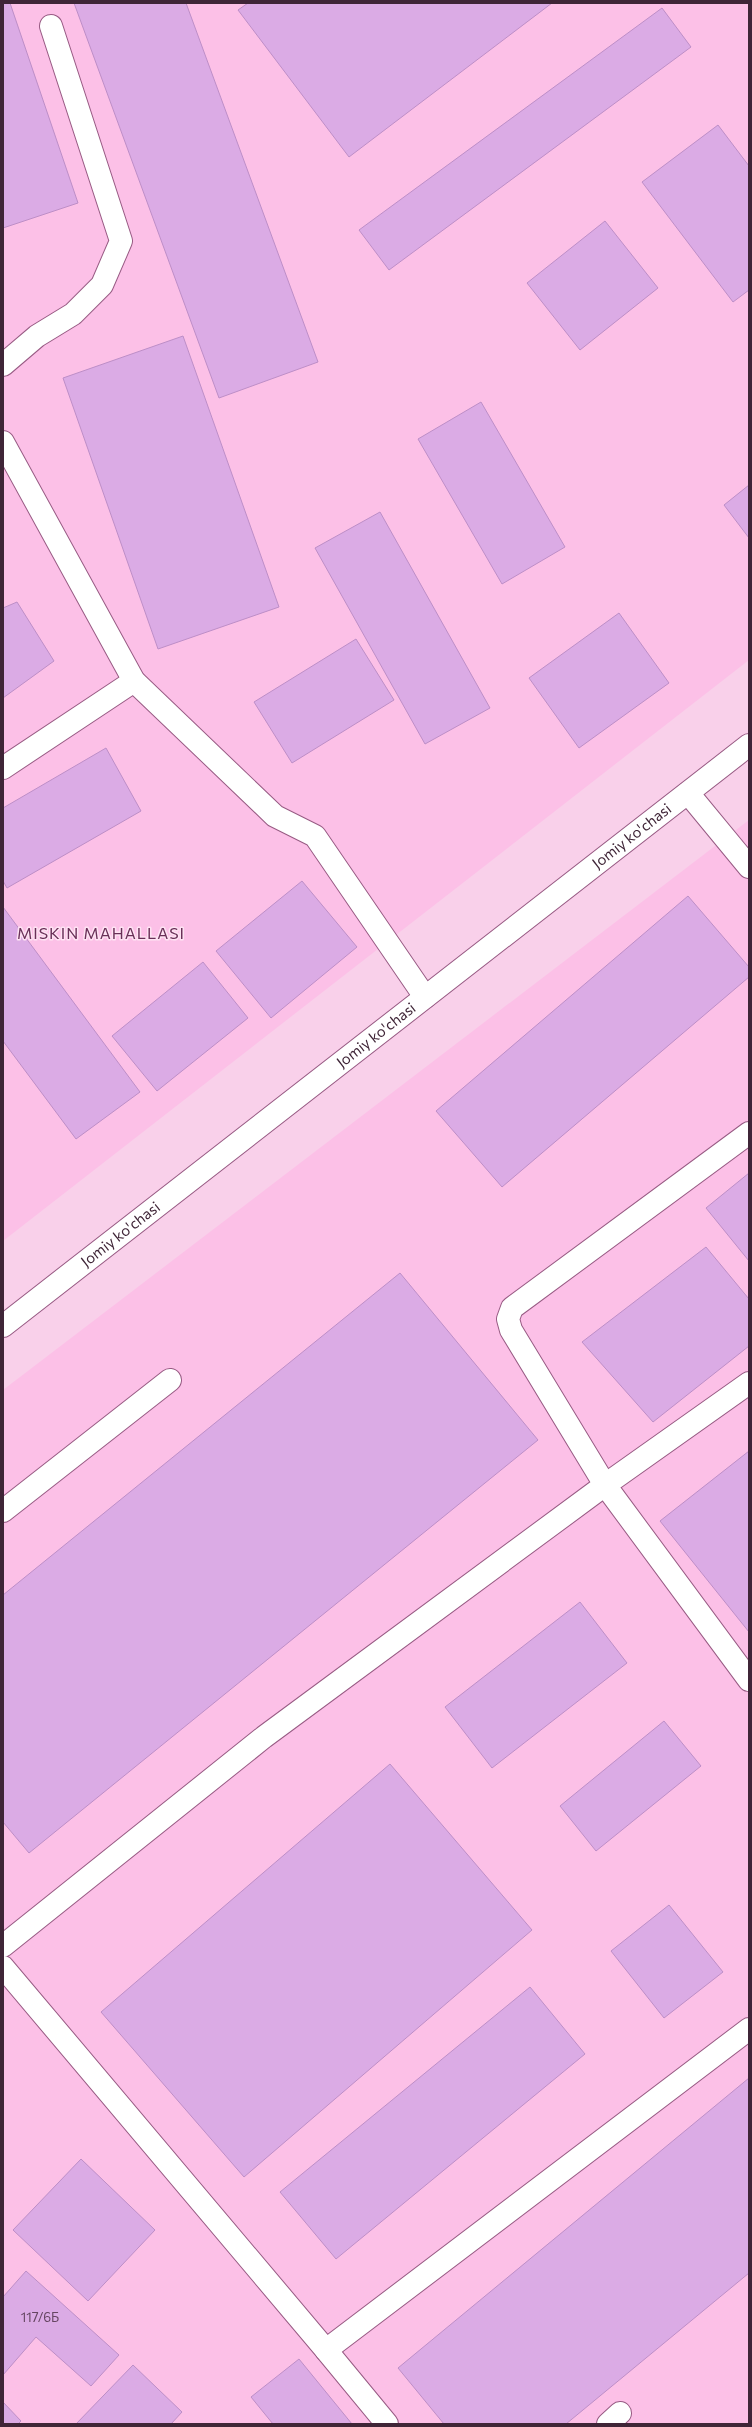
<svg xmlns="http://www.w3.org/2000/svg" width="752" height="2427" viewBox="0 0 752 2427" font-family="Commissioner,sans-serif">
<rect width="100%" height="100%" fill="#f9d0ea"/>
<!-- built -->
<g fill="#fcc0e7">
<polygon points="3,3 749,3 749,660 3,1241"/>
<polygon points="749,820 749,2424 3,2424 3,1390"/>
</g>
<!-- building -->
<g fill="#dbabe5" stroke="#bd8ec7">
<polygon points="3,3 10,3 78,203 3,228"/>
<polygon points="74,3 186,3 318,362 219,398"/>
<polygon points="248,3 552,3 349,157 238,10"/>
<polygon points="662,8 691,47 389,270 359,230"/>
<polygon points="718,125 749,166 749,290 733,302 642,182"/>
<polygon points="605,221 658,288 580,350 527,283"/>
<polygon points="183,336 279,607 158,649 63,378"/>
<polygon points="481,402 565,547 502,584 418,439"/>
<polygon points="749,485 749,538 724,505"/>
<polygon points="380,512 490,708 425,744 315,548"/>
<polygon points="17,602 54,661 3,698 3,608"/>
<polygon points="619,613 669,683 579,748 529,678"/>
<polygon points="356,639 394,700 292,763 254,702"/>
<polygon points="106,748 141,811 7,888 3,881 3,808"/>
<polygon points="302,881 357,947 271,1018 216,951"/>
<polygon points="688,896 749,967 749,977 502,1187 436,1111"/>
<polygon points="3,907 140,1092 76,1139 3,1041"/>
<polygon points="203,962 248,1018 157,1091 112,1036"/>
<polygon points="749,1173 749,1261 706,1208"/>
<polygon points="706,1247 749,1299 749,1346 653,1422 582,1342"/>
<polygon points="400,1273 538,1440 29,1853 3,1822 3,1595"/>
<polygon points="749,1451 749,1632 660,1521"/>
<polygon points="580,1602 627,1663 492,1768 445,1707"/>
<polygon points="664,1721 701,1766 596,1851 560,1806"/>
<polygon points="390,1764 532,1930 244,2177 101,2012"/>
<polygon points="669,1905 723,1972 664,2018 611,1951"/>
<polygon points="530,1987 585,2054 336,2259 280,2192"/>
<polygon points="749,2078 749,2273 566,2424 444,2424 398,2368"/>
<polygon points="81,2159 155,2230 88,2301 13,2230"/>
<polygon points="26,2271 119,2355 91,2386 36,2337 3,2375 3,2297"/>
<polygon points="299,2359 352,2424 273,2424 251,2397"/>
<polygon points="133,2365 182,2412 171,2424 76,2424"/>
<polygon points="3,2402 21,2421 18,2424 3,2424"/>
</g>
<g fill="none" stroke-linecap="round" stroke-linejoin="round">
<defs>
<g id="minor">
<polyline points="3,365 37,336 73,314 102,285 121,241 51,26"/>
<polyline points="3,442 134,681 275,816 315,836 425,997"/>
<polyline points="3,768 134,681"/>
<polyline points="688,793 749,867"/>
<path id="s1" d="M3 1326 749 745"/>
<polyline points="749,1383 605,1485 749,1680"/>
<polyline points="3,1511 170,1380"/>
<polyline points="3,1946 264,1737 605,1485 511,1330 508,1319 512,1308 749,1133"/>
<polyline points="3,1967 326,2350 749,2029"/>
<polyline points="326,2350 387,2424"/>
<polyline points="608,2424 620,2413"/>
</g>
</defs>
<!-- minor casing -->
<use href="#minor" stroke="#985b84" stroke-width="24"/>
<!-- minor -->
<use href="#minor" stroke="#fff" stroke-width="22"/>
</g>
<g text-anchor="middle" stroke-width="3" stroke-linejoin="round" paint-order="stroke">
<!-- number labels -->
<g font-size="13" fill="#664662">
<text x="40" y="2322">117/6Б</text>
</g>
<!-- street labels -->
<g font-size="15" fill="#3f2537" stroke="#fee2f3">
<text dy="5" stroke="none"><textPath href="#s1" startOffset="797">Jomiy ko'chasi</textPath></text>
<text dy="5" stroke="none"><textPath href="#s1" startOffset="473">Jomiy ko'chasi</textPath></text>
<text dy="5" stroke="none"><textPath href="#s1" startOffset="149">Jomiy ko'chasi</textPath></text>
</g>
<!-- neighbourhood labels -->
<g font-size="16" letter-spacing="1" fill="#693058" stroke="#fee2f3">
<text x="101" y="939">MISKIN MAHALLASI</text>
</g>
</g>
<!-- border -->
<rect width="752" height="2427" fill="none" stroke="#3f2537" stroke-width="8"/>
</svg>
